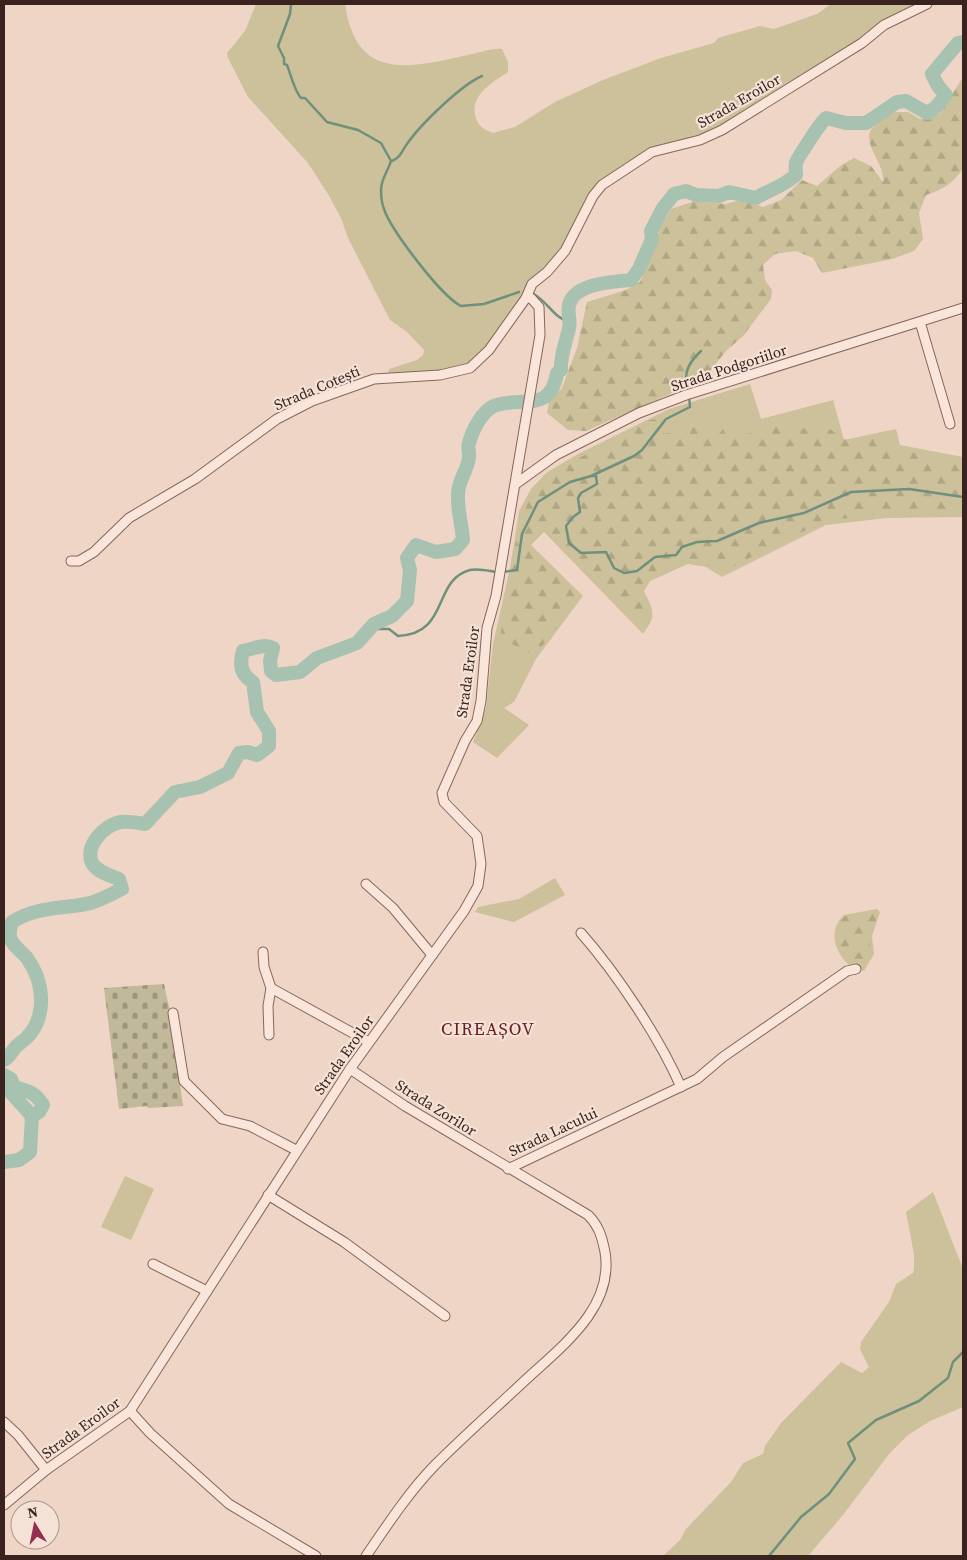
<svg xmlns="http://www.w3.org/2000/svg" width="967" height="1560" viewBox="0 0 967 1560" font-family="'Source Serif 4',serif">
<defs>
<pattern id="forest-firs" width="22" height="20" patternUnits="userSpaceOnUse" patternTransform="scale(1.25)"><rect width="22" height="20" fill="#ccc19a"/><path d="M5 1l3.5 6h-7zM16 11l3.5 6h-7z" fill="#b0a684"/></pattern>
<pattern id="cemetery-stones" width="16" height="16" patternUnits="userSpaceOnUse" patternTransform="scale(1.25)"><rect width="16" height="16" fill="#c1b999"/><path d="M2 7V4a2 2 0 0 1 4 0v3zM10 15v-3a2 2 0 0 1 4 0v3z" fill="#9e967c"/></pattern>
</defs>
<rect width="100%" height="100%" fill="#eed5c6"/>
<!-- green -->
<g fill="#ccc19a">
<path d="M256 4H345C356 82 409 68 468 55 479 53 491 48 502 49L508 62V72C493 82 468 96 476 118 478 126 485 130 493 133L515 127 555 102 603 80 661 58 714 43 718 38 760 26 774 29 817 14 831 4H920L707 135 652 148 619 169 594 189 581 210 571 233 556 257 489 345 470 364 436 372 388 375 389 369 417 360 423 355 424 350 407 332 390 320 348 238 341 218 328 194 308 163 248 97 228 58 227 53 245 31Z"/>
<path d="M750 384 761 419 833 400 844 440 896 429 900 445 963 457V517L887 518 826 525 722 577 706 567 688 564 650 581 644 591C654 612 657 615 643 634L544 532 531 545 583 596 536 659 514 702 504 708 529 725 497 758 473 742 486 708 493 644 510 568 519 511 531 489 546 473 578 454 669 409Z"/>
<polygon points="555,878 565,895 514,922 475,912 478,907 519,899"/>
<path d="M877 909 880 912 872 936 874 954 864 971C859 969 853 968 849 965 834 951 828 930 844 915Z"/>
<polygon points="125,1176 154,1189 131,1240 101,1227"/>
<polygon points="933,1192 963,1269 963,1407 930,1421 908,1435 889,1454 843,1515 808,1556 663,1556 680,1540 686,1529 731,1482 743,1463 763,1454 765,1446 781,1423 841,1362 862,1373 869,1367 860,1349 861,1342 889,1302 896,1284 913,1273 914,1269 914,1254 906,1212"/>
</g>
<!-- forest -->
<g fill="url(#forest-firs)">
<path d="M963 77V168C955 182 942 190 926 195L919 213 923 239 914 251 892 259 822 273 813 258 796 251 775 254 763 265 765 280 772 290 771 299 743 336 726 351 710 371 691 379 670 394 586 431 568 430 547 413 549 402 562 388 577 348 587 302 626 290 640 282 656 246 659 230 671 209 695 201 725 204 742 200 763 207 781 200 802 180 817 186 840 166 854 158 871 166 883 182C886 165 861 144 872 128 877 122 885 117 891 112H908L920 119 940 114Z"/>
<path d="M659 419 646 435 653 437 657 434 670 433 684 426H690L714 436 720 433 726 425 742 434 757 433 762 427 785 425 799 430 811 426 832 430C846 446 860 441 879 438L891 449 923 454 941 462 963 463V513L883 514 831 520 765 547 750 558 726 570H718L705 564 678 562 643 585 641 592 650 611 644 624 640 626 544 530 531 537 528 542 529 548 580 596 537 653 533 655 500 638 517 535 530 496 564 466 650 420Z"/>
<path d="M872 913 875 914 877 919C869 934 873 960 854 966L850 964C838 948 827 933 845 916Z"/>
</g>
<!-- cemetery -->
<polygon fill="url(#cemetery-stones)" points="164,984 171,1016 183,1106 148,1108 147,1106 119,1109 104,988"/>
<g fill="none" stroke-linecap="round" stroke-linejoin="round">
<!-- stream -->
<g stroke="#6e907c" stroke-width="2.5">
<path d="M291 4 290 14 278 46 284 58V64L287 65C291 75 294 90 301 98H305L327 122 358 130 381 143 391 161C388 171 381 179 381 190 381 195 382 204 384 209 391 230 441 296 461 306L484 304 519 292"/>
<path d="M392 161C401 157 401 152 407 144 420 125 461 85 482 76"/>
<path d="M532 293C548 301 553 318 570 322"/>
<path d="M687 391C684 373 687 364 701 351"/>
<polyline points="591,476 596,476 597,484 581,493 578,498 580,512 573,517 566,526 569,543 581,553 606,552 614,568 624,573 637,571 655,557 676,555 682,547 697,542 717,541 759,523 804,513 851,492 909,489 963,497"/>
<polyline points="502,572 517,570 522,534 538,502 570,482 591,476 634,456 642,450 666,419 690,407 689,396"/>
<path d="M371 629H389L398 636C450 634 432 580 470 570 478 568 489 571 497 572"/>
<polyline points="769,1556 801,1517 829,1494 855,1459 848,1443 876,1420 919,1401 948,1378 953,1362 963,1352"/>
</g>
<!-- river -->
<g stroke="#a7c2b1" stroke-width="14">
<path d="M4 1060C12 1055 12 1049 19 1044 48 1024 46 985 27 958 22 951 12 946 10 937 9 933 11 926 12 922 36 907 59 909 86 904 98 902 111 894 122 889L119 879C111 876 97 872 92 863 84 846 105 824 121 822 129 821 138 823 145 824L175 792 200 787 228 773 239 753 248 752 257 755 269 746V731L257 712 253 682C241 675 239 664 243 651 254 649 263 643 273 648L270 661 271 671 276 675 300 672 317 658 357 643 374 624 392 616 407 601 410 570 407 558 416 545 436 552 455 549 463 540C462 525 457 509 458 494 458 481 467 471 469 458 470 453 467 448 469 443 472 431 482 411 494 406 521 395 550 415 557 373L561 370C560 355 566 343 569 328 571 320 567 313 569 305 574 283 613 282 631 280L639 269 652 239 651 231 663 208 674 194 686 191 696 195 719 196 729 192 756 198C771 189 782 187 796 175 796 172 795 167 796 163 798 157 821 122 826 118L846 123H866L897 102 906 101 927 113 935 108 946 95 938 86 932 74 958 43 963 42"/>
<path d="M4 1075 11 1079 14 1087C28 1091 35 1092 43 1105L39 1112 32 1116 4 1085"/>
<polyline points="4,1162 19,1160 30,1152 32,1116"/>
</g>
<defs>
<g id="minor">
<polyline points="920,322 950,424"/>
<polyline points="517,483 556,455 639,413 686,395 963,308"/>
<polyline points="71,561 79,561 94,552 129,518 195,479 277,419 312,401 374,379 440,375 470,368 489,350 526,298 532,284 547,272 565,251 593,196 602,185 652,152 700,140 722,130 862,43 884,25 927,4"/>
<polyline points="366,884 393,908 432,955"/>
<path d="M581 933C617 974 659 1037 681 1087"/>
<polyline points="263,952 264,967 271,988 268,1006 269,1035"/>
<polyline points="271,988 369,1042"/>
<polyline points="173,1013 184,1081 222,1119 250,1126 296,1150"/>
<path d="M350 1069 405 1106 588 1215C599 1226 602 1237 605 1252 615 1311 555 1351 518 1387 490 1413 462 1438 435 1465 408 1493 388 1524 366 1556"/>
<polyline points="508,1169 697,1079 723,1057 847,971 856,969"/>
<polyline points="268,1195 344,1242 445,1316"/>
<polyline points="153,1264 207,1291"/>
<polyline points="130,1411 150,1433 229,1504 316,1556"/>
<polyline points="4,1422 18,1435 46,1470"/>
<polyline points="4,1505 46,1470 130,1411 350,1069 464,911 478,886 481,864 477,836 444,802 442,793 465,741 477,721 481,701 487,628 496,596 540,335 539,307 531,298 526,298"/>
</g>
</defs>
<!-- minor casing -->
<use href="#minor" stroke="#89655c" stroke-width="11"/>
<!-- minor -->
<use href="#minor" stroke="#f9e5d9" stroke-width="9"/>
</g>
<g text-anchor="middle" stroke-width="4.5" stroke-linejoin="round" paint-order="stroke">
<!-- street labels -->
<g font-size="15" fill="#3a231f" stroke="#f5e2d6">
<text transform="translate(739 101) rotate(-30)" y="5">Strada Eroilor</text>
<text transform="translate(729 368) rotate(-18)" y="5">Strada Podgoriilor</text>
<text transform="translate(317 388) rotate(-23)" y="5">Strada Cotești</text>
<text transform="translate(468 672) rotate(-82)" y="5">Strada Eroilor</text>
<text transform="translate(344 1055) rotate(-55)" y="5">Strada Eroilor</text>
<text transform="translate(436 1108) rotate(32)" y="5">Strada Zorilor</text>
<text transform="translate(553 1132) rotate(-25)" y="5">Strada Lacului</text>
<text transform="translate(81 1428) rotate(-36)" y="5">Strada Eroilor</text>
</g>
<!-- quarter labels -->
<g font-size="18" letter-spacing="1" fill="#661f28" stroke="#f5e2d6">
<text x="488" y="1035">CIREAȘOV</text>
</g>
</g>
<!-- border -->
<rect width="967" height="1560" fill="none" stroke="#3a231f" stroke-width="10"/>
<!-- north arrow -->
<g transform="translate(35 1525) rotate(350)"><circle r="24" fill="#f5e2d6" stroke="#aa968d"/>
<path d="M0-4L9 19L0 12L-9 19Z" fill="#972c51"/>
<text y="-8" font-size="14" font-weight="bold" text-anchor="middle" fill="#3a231f">N</text>
</g>
</svg>
